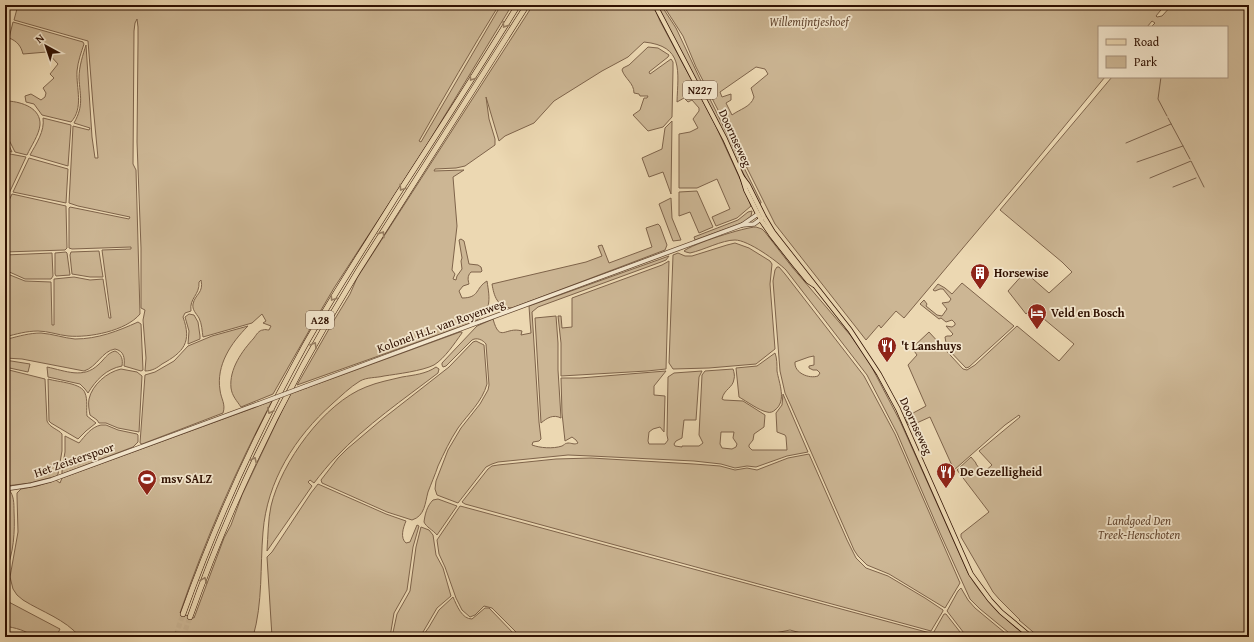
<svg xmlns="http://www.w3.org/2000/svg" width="1254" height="642" viewBox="0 0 1254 642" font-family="'Gentium Book Plus',serif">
<rect width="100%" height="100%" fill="#ecd8b2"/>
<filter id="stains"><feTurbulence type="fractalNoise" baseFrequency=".005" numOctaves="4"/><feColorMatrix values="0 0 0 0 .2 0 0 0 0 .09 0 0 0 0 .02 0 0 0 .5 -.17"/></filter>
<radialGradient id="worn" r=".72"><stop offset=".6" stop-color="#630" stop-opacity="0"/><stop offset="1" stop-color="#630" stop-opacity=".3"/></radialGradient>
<!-- green -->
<g fill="#ccb694" stroke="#7e634a" fill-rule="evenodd">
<path d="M18 5H29L37 9 49 7 53 5H499C471 50 445 95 419 141L421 142 501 5H512L425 148 334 288 314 322 273 394 241 407C237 401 232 396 231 388 229 369 242 351 254 338 256 335 259 330 263 330 265 329 267 330 269 330L271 326 263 323 266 321 262 314 252 323 203 337C202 331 202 324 199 318 196 313 192 310 193 304 195 294 204 293 201 280L199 282C200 295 189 298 191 311L185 313 183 317C192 342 184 352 162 364 157 368 152 371 145 371L146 358 143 320 145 310 141 308V248L137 142 138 42V27L137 19 135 23 134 31 133 164 136 170 140 314C126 331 89 338 68 336 58 335 48 331 38 331 27 331 16 334 5 337V273L25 281 51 282 52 325H54V279L74 277 90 280 103 279 109 318H111L102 250 131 249V247L72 249 69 248V208L70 207 129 219 130 217 78 206 69 203 73 126 89 130 90 128 74 123C84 105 80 97 79 78 79 66 83 55 86 45L92 137 95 158H98L93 105 88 41 14 20Z"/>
<path d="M533 5H653L660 21 714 122 740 179 751 206 737 218 716 226 712 217 730 209 717 179 697 188H679V134L690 132 698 128 693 119 699 111V108L692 100 688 102 684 98 677 102C678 71 684 46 644 42L628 57 602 71 554 101 534 123 505 136 499 141 486 97 489 119 495 139V145L465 166 456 168 435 169 434 171 464 170 453 177 457 226 452 270 455 274 453 279 456 280 457 276 462 269 461 261 462 258 459 240 461 239 464 241 469 264 478 265 481 267 482 271 481 272H471C467 276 468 280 469 284L463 286 459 291 462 298C480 298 475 288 487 281 490 300 492 311 474 322L297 385 333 322 350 294 357 278Z"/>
<polygon points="657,5 661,5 676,28 700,79 761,202 761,203 759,204 732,151"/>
<path d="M663 5H1165L1156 16 1157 17 1162 16 1172 5H1249V637H1039L1019 620H1020L999 599 993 592 961 537V534L989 512 957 470 971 457 976 463V464L983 473 992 465 979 451 1020 417 1019 415 1005 425 954 470 930 417 910 426 904 418 926 406 908 365 917 355 912 348 929 332 963 369 967 370 975 365 1017 326 1059 361 1074 344 1032 309 1026 314 1008 291 1025 272 1049 293 1072 272 1062 262 1000 210 1112 77H1227V27H1151L1155 23 1152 21 1147 27H1099V77H1105L1021 179 904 318 896 311 881 328 879 325 866 340 775 224 717 108 696 67 683 36ZM756 67 765 69 768 74 751 88 754 97C751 107 740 109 732 115L726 103 731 100V94L722 97 720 92Z"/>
<path d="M13 22 83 42 84 44C81 53 78 61 77 71 76 88 84 108 71 122L42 115 34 104 26 102 25 96 31 94 41 100 45 97 46 93 43 88 54 78 50 74 58 64 47 52 23 54C21 46 17 41 9 38Z"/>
<path d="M648 47 658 48 669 55 668 57 649 72 650 74 671 59 673 62V70L672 117 663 127 648 131 633 115 640 110 644 98H647L648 96H640L639 94 634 93C634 83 625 79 622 70L623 68 629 65Z"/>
<path d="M8 101C22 102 41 108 40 125 39 135 31 146 27 155L15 152 9 140 6 139 12 152 5 151V107Z"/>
<path d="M43 118 71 125 68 166 30 155C36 144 45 131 43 118Z"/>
<polygon points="672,121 671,194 663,172 649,177 642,158 662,149 665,128"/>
<path d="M5 153 26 157 5 202V190L6 187C3 181 5 173 8 167L7 164 5 163Z"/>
<polygon points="29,158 68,169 66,203 13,192"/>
<polygon points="697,191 713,227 699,233 690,212 679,216 679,192"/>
<polygon points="12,194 66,206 67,248 65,250 5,252 5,233 8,234 9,232 5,231 5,209"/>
<polygon points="671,198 672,218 681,240 673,241 659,204"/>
<polygon points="752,211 751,216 744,222 695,240 694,237 738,220 748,212"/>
<path d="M658 224 660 226 667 245 665 250 512 308C497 307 494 296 492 284L586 262 602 256 598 246 602 245 609 263 652 247 646 228Z"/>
<path d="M756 227 762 229 765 232 792 267 851 336 868 360 900 421 968 573C983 599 1004 618 1027 637H1014L980 609 970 599 940 533 897 433 867 375 786 270C777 261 748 240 735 240 722 240 704 250 690 253L686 252 684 251C692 244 745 227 756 227Z"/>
<polygon points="735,243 749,248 770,261 772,264 770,284 775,349 756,364 709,368 673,369 669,363 673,255 678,253 685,256 692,256 727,245"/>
<polygon points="99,251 103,277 90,277 72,274 70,255 71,252"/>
<polygon points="66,252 67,253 70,275 56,276 55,274 55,253"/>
<polygon points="52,253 53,276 51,279 25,279 5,270 5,255"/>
<path d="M669 256 666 260 661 262 538 307 532 312 539 422 541 439 539 441 533 442 532 445C540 448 553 449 562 446 566 444 563 444 568 443 572 443 574 445 578 443L576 440 572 437 565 441 562 413 561 378H580L666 371 654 386V395L665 396 664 432 660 427 653 429 649 432 648 441 649 444H665L668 440 667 435 668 377 674 373 702 371 699 377 696 420H684L682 438 676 441 674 444 675 446 682 447V446H699L703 443 699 435 702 375 705 371 733 369C734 372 735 376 734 379 733 388 724 389 722 399L724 400 743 401 765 415 764 427 754 434 753 440 749 445V447L752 450H787L786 437 785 435 777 432 776 413 782 405 783 394 808 452 787 456 756 467 747 466 735 468 721 464 694 461 591 456 568 455 498 462 492 464 486 467 458 503 437 495 435 489 436 481 448 450 461 428 480 404 488 390 489 385 486 344C483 340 477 337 472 340L446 366 443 367 442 365V363L477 326 493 319C500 344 505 326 522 331L521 335 531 333 530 321 529 306ZM721 432H734L733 438 737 444 736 447 732 449 722 448 720 444Z"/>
<polygon points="669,261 666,369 647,371 561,376 561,343 558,316 561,316 562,328 572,327 572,298 662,265"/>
<path d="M777 267H779L785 274 864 376 895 434 960 583 945 608 889 574 867 565 858 556 854 550 791 406 785 393 780 371 773 281 775 270ZM814 356V365L809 366V368L813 370H817L820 373 818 376C809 379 794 373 795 362L809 357Z"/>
<polygon points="962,283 1014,326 969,367 966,368 944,345 946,343 945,337 947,336 951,336 953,334 946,326 952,327 955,325 955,323 952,320 946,322 941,318 939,319 920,304 924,300 927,304 926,306 937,315 942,316 947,309 942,303 949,302 951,299 943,289 940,289 935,291 933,290 938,284 945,288 952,294"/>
<polygon points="189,314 194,315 198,322 200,336 200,339 188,344 189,331 185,317"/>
<path d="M556 316 558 343V370L561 418C553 414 547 418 541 423L535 318Z"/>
<path d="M138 322 141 324 143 370 141 371 124 366C125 358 124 351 115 349 102 351 97 367 84 371L22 359 5 358V340L8 339C19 336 30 333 41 333 53 334 64 338 75 339 98 339 118 331 138 322Z"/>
<path d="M248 326C231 343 216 365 220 390 221 399 226 404 223 413L142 444 140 443 145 375 155 372 174 361 188 346 212 336Z"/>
<path d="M460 332H462V333C454 344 445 358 434 365 422 371 397 374 384 376 376 378 367 377 360 381 350 387 341 396 332 404 295 437 267 481 263 532 260 567 263 602 253 637H182L173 634 172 637H80C65 619 42 612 23 600L17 595 13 589 10 577 18 532 17 496V493L21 489 37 486 56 480 60 483 62 478 272 401C236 470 205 540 180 613L194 618 224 538 231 525 242 495 290 394Z"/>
<path d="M476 341 484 345 487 384C482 402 468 414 458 428 450 440 444 453 438 466 435 475 431 484 428 492 425 503 425 516 412 520L387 512 322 483 321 480 338 458 347 449 380 421 449 367 473 342Z"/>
<path d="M115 351C122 354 123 360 122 366 106 369 96 380 88 393L85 389 80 384 48 377 47 367C66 371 83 379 98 365 104 360 107 353 115 351Z"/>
<path d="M775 353C777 358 777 365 777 371 779 383 787 401 775 410 773 412 770 413 767 412 760 411 746 401 739 397L736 368 757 366Z"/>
<polygon points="5,360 30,364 28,372 5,367"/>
<path d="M436 367 439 369 438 373C404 399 366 425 336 457 328 465 321 474 314 483L310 480 308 482 312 486 267 551C268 536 268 520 271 506 281 463 324 403 366 387 378 382 390 380 402 377 414 375 426 374 436 367Z"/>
<path d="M5 369 45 379 47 421C50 428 58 429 62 434V451L58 474 57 476 30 483 6 486Z"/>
<path d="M121 369 137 372 142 376 139 432 118 428 106 423H99L97 420 90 415C89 410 88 404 89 399 92 385 107 372 121 369Z"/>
<path d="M48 379C58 382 82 383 85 393 88 400 86 409 87 416L96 423 86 431 78 439 51 423 49 421Z"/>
<path d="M101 425H106L118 430 137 434 138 435V442L133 447 62 474V469L65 452V436L79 443C85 436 91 427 101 425Z"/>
<polygon points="809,454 847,540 856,558 866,568 888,576 925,598 943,610 943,611 931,631 527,521 465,504 462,502 488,469 492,466 498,465 556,459 591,458 694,464 720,466 735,470 747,468 757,470 788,458"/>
<path d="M318 484 386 514 406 521C403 528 400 538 406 543L410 542 417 525 419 526 413 547 407 590 394 613 390 637H298L285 633 280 637H272L267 557 272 552 311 493Z"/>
<path d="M9 490C14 495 14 504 14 511 15 532 14 553 5 573V491Z"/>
<path d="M438 499 457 506 437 535C433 530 426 527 424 522 425 514 427 506 433 500Z"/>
<polygon points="460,506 464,507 930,633 928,637 815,637 790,630 755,637 521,637 492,608 484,606 475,615 470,617 462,610 456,598 445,567 439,554 437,540"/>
<polygon points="421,527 429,530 433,535 436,555 443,568 451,596 437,608 423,632 418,637 392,637 397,614 410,591 416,547"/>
<polygon points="961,588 968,600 975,608 1010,637 967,637 947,611 958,591"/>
<path d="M453 597C457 606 462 619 472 619L485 608H489L517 637H422L429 627 439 610Z"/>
<path d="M5 600 58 628 60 629 56 637H33C26 630 15 628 5 626Z"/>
<polygon points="944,614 946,614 964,637 931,637"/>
</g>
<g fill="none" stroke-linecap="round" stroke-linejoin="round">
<!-- stream -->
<g stroke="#7a5f47" stroke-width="1">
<polyline points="1161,77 1158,99 1167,116"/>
<polyline points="1168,118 1190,159"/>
<polyline points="1126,143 1171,124"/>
<polyline points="1137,162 1183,146"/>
<polyline points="1150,178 1191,161 1204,187"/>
<polyline points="1173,187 1196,178"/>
</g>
<!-- motorway-tunnel -->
<g stroke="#c6b08f" stroke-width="5" stroke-dasharray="5 2.5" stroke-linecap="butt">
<polyline points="176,635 183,614"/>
<polyline points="183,637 190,617"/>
</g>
<defs>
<g id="tertiary">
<polyline points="742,225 758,214 759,215"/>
<polyline points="306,386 742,225 754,224 762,218"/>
<polyline points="5,489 31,485 51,480 258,404"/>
</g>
<g id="primary">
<polyline points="655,5 725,139 742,177 746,190 761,220 772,236 794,264 808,281 814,285"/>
<polyline points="742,177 748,185 764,217 773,232 850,330 879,374 898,409 971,574 990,600 1001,612 1031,637"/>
</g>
<g id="motorway">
<path d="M183 614C216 522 257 432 304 347 333 295 365 247 396 197 437 134 478 70 518 5"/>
<path d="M190 617C233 495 290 381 358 271L527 5"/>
<polyline points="175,637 176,635"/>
</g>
</defs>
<!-- tertiary casing -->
<use href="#tertiary" stroke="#5e422d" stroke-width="5"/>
<!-- primary casing -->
<use href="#primary" stroke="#2f1001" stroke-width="5.5"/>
<!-- motorway casing -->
<use href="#motorway" stroke="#2f1001" stroke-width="6"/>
<!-- tertiary -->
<use href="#tertiary" stroke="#f3e6cd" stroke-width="3.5"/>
<!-- primary -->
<use href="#primary" stroke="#ecd8b2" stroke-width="4"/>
<!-- motorway -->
<use href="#motorway" stroke="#ecd8b2" stroke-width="5"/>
<defs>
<polyline id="tertiary-bridge" points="258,404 306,386"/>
</defs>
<!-- tertiary-bridge casing -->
<use href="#tertiary-bridge" stroke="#5e422d" stroke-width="5" stroke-linecap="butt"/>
<!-- tertiary-bridge -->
<use href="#tertiary-bridge" stroke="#f3e6cd" stroke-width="3.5"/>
</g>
<!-- one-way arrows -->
<defs><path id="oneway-chevron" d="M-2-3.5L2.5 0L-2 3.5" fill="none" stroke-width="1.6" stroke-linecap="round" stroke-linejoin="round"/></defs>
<g stroke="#977e62">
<use href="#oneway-chevron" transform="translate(505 25) rotate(122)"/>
<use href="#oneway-chevron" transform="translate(472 78) rotate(122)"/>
<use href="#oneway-chevron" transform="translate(402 188) rotate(123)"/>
<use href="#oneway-chevron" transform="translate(382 234) rotate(-57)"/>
<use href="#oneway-chevron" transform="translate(333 298) rotate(122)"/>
<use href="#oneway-chevron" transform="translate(314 345) rotate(-60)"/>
<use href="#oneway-chevron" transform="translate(270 411) rotate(116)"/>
<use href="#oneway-chevron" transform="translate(254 460) rotate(-65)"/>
<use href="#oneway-chevron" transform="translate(204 580) rotate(-69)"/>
</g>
<!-- icons -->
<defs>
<symbol id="building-pin" viewBox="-11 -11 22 30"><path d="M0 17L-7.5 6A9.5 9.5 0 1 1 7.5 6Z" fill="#8f2418" stroke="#f3e6cd"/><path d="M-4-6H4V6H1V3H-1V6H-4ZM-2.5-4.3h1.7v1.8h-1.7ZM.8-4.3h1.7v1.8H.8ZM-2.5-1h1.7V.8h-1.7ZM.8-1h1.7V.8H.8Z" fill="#fff"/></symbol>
<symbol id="hotel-pin" viewBox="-11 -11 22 30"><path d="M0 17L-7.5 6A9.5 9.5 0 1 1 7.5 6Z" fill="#8f2418" stroke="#f3e6cd"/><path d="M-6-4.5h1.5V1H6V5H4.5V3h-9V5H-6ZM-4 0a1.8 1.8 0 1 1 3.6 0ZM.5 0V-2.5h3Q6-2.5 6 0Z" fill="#fff"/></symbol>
<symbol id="restaurant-pin" viewBox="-11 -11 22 30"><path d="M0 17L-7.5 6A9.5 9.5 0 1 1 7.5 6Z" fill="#8f2418" stroke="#f3e6cd"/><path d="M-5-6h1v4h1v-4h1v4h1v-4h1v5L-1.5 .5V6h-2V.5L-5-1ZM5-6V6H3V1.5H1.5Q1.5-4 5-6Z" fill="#fff"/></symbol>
<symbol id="stadium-pin" viewBox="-11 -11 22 30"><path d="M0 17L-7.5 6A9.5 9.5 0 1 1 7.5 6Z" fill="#8f2418" stroke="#f3e6cd"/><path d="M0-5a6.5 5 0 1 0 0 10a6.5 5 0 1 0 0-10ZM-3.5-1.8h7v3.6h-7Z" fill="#fff"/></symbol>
</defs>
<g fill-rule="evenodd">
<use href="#building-pin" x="969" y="262" width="22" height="30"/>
<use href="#hotel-pin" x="1026" y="302" width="22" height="30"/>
<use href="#restaurant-pin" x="876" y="335" width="22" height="30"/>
<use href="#restaurant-pin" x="935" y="461" width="22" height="30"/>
<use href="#stadium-pin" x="136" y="468" width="22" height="30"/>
</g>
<g text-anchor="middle" stroke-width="3.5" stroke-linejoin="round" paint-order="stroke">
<!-- shield labels -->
<g fill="#f3e6cd" stroke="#6a503e" stroke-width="1">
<rect x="683" y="81" width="34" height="18" rx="3"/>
<rect x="306" y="311" width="28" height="18" rx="3"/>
</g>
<g font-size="11" font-weight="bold" fill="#2f1001">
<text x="700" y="94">N227</text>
<text x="320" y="324">A28</text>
</g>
<!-- park labels -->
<g font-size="12" font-style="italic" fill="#664a34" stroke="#f3e6cd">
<text x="809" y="26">Willemijntjeshoef</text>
<text x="1139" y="525">Landgoed Den<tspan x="1139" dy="14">Treek-Henschoten</tspan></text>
</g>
<!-- street labels -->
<g font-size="12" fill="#2f1001" stroke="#f3e6cd">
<text transform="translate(735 138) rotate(65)" y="4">Doornseweg</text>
<text transform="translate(441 326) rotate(-20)" y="4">Kolonel H.L. van Royenweg</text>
<text transform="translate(916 426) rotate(65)" y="4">Doornseweg</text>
<text transform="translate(74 460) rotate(-19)" y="4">Het Zeisterspoor</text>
</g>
<!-- poi labels -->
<g font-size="12" font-weight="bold" fill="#2f1001" stroke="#f3e6cd" text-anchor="start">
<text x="994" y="277">Horsewise</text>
<text x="1051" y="317">Veld en Bosch</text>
<text x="901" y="350">'t Lanshuys</text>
<text x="960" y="476">De Gezelligheid</text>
<text x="161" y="483">msv SALZ</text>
</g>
</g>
<!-- margin -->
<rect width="1254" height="642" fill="none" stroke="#ecd8b2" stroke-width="20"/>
<rect x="6" y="6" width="1242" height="630" fill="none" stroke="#2f1001" stroke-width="2"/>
<rect x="10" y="10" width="1234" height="622" fill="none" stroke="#2f1001"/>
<!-- legend -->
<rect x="1098" y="26" width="130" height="52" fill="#f3e6cd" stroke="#a5907b"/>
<rect x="1106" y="39" width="20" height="6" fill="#ecd8b2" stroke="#a5907b"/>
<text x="1134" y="46" font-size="12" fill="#2f1001">Road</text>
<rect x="1106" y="56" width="20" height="12" fill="#ccb694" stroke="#a5907b"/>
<text x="1134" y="66" font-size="12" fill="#2f1001">Park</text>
<!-- north arrow -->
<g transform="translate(46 46) rotate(320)" stroke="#f3e6cd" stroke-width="3" paint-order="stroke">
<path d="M0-3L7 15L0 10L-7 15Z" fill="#2f1001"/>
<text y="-6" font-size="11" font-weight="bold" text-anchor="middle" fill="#2f1001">N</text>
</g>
<rect width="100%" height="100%" filter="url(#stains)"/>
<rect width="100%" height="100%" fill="url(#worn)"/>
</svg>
